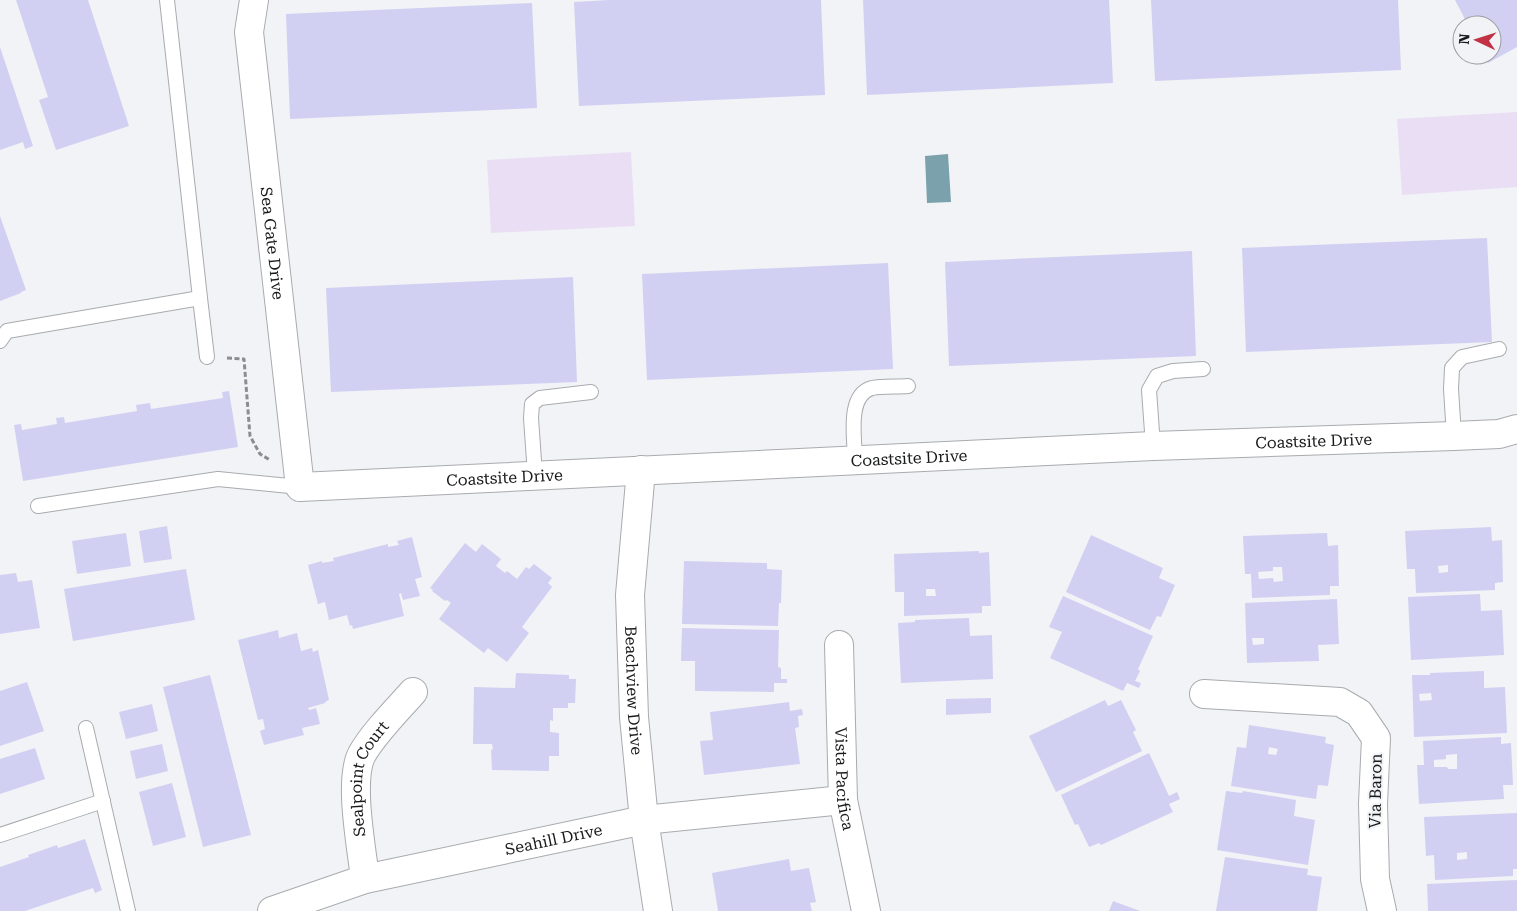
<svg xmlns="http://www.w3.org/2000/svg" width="1517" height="911" viewBox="0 0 1517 911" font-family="'Roboto Serif',serif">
<rect width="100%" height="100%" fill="#f1f3f6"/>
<!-- green -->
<g fill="#eadef4">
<polygon points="1517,112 1517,187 1402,195 1397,119"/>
<polygon points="631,152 635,226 491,233 487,160"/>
</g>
<!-- water -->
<polygon fill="#7aa1ac" points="948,154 951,202 927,203 925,156"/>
<!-- building -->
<g fill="#d1d0f2" fill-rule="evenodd">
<polygon points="16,0 88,0 129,126 56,150 39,100 48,97"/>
<polygon points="609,0 821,0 825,95 579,106 574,2"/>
<polygon points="863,0 1109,0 1113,83 867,95"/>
<polygon points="1151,0 1398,0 1401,70 1155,81"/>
<polygon points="1455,0 1517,0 1517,47 1488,63 1484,55 1492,55 1492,25 1468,25"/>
<polygon points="532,3 537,108 290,119 286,14"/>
<polygon points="0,47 33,146 25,149 23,142 0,150"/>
<polygon points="0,216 26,290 21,292 21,293 0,301"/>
<polygon points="1487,238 1492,342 1246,352 1242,248"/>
<polygon points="1192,251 1196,356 949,366 945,262"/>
<polygon points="888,263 893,369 647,380 642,274"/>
<polygon points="573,277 577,382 331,392 326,288"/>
<polygon points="229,391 238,447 23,481 14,425 21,424 22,430 57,424 56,418 64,417 65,423 137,411 136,405 150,403 151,409 223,398 222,392"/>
<polygon points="167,526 172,559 144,563 139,531"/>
<path d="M1491 527 1492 541 1502 540 1503 582 1495 583V590L1416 593 1415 569H1407L1405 531ZM1448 565V572L1439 573 1438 566Z"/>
<polygon points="126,533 131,566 77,574 72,541"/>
<path d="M1327 533 1328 546 1338 545 1339 586H1330V595L1252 598 1251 574H1245L1243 536ZM1273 567H1282L1283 581 1274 582 1273 578 1259 579 1258 572 1273 571Z"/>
<polygon points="1091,535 1163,568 1159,578 1175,585 1161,617 1157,616 1150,630 1066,592"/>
<polygon points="412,537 422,577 415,579 420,596 403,600 401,593 399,594 404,616 353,629 352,625 350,626 347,615 329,620 325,602 318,604 308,565 322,561 322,563 334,561 333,558 388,544 388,547 399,545 397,541"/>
<polygon points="465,543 476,552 482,544 501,559 496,566 505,573 507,571 517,579 526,567 529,569 534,564 552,578 548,583 552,587 522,627 529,633 507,662 488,648 484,653 439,619 451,603 447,600 445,601 432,591 433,590 430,588"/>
<path d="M979 551V553L989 552 991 606H982V613L904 616V592H895L894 554ZM926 589H935L936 596H926Z"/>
<polygon points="684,561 767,563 767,569 782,570 781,603 779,603 778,626 682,624"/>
<polygon points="186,569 195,620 73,641 64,589"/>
<polygon points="16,573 18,582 32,580 40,628 0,634 0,575"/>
<polygon points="1480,594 1481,611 1502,610 1504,655 1411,660 1408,597"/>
<polygon points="1063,596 1153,636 1138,669 1140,671 1135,681 1141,683 1139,688 1127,683 1123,691 1050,658 1062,632 1049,627"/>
<path d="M1337 599 1339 644 1318 645 1319 661 1247 663 1245 603ZM1252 638H1264V644L1253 645Z"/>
<polygon points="969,618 970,636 992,635 993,679 901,683 898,623 915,622 915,620"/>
<polygon points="682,628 779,630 778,667 781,668 781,679 787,679 787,683 774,683 774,692 695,691 695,661 681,661"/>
<polygon points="278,630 279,638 297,633 301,651 312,648 313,652 318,650 329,700 325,702 325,703 308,708 309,710 316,708 320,724 302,728 304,735 264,745 260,731 265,729 263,719 258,720 238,640"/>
<path d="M1484 671V688L1505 687 1507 733 1414 737 1412 675H1430V673ZM1431 693 1432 700 1420 701 1419 694Z"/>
<polygon points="516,673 569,675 569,679 576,679 575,703 568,703 568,708 553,708 553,721 550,720 550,732 559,733 559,756 549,756 549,771 492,770 491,750 493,749 492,744 473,744 474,687 515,688"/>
<polygon points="210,675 251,835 203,847 163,687"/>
<polygon points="27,682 44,731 0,746 0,691"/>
<polygon points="991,698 991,713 946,715 946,699"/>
<polygon points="1105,700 1108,706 1121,700 1136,730 1133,732 1142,751 1056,792 1029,736"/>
<polygon points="789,702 790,711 802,709 803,715 798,716 799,727 795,728 800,764 704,775 700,741 713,740 710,712"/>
<polygon points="152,704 158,731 126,739 119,712"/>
<path d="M1249 725 1326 737 1325 743 1334 745 1328 786 1318 785 1316 799 1231 786 1237 747 1246 748ZM1269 747 1278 749 1276 755 1268 754Z"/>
<path d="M1501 737V744L1511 743 1513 785H1503L1504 799 1419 804 1417 765H1424L1423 741ZM1457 754V769H1448L1447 767H1434V760L1446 759V755Z"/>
<polygon points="162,744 168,771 136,779 130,751"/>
<polygon points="35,748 45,779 0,794 0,759"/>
<polygon points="1149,753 1169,796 1177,792 1180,799 1169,804 1173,812 1101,845 1099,843 1089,847 1078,824 1075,825 1061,795"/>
<polygon points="172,783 186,837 153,846 139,792"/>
<polygon points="1226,791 1242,793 1243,791 1296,800 1294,816 1315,820 1308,865 1217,850"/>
<path d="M1517 813V869H1513V876L1435 880 1434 855 1426 856 1424 817ZM1467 852V859L1457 860V853Z"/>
<polygon points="85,839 102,890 95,893 93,888 25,911 0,911 0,867 29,857 28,855 57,845 58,848"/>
<polygon points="1225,857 1308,869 1307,875 1322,877 1317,911 1216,911"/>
<polygon points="789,859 791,871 809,868 816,902 810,903 812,911 718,911 712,873"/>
<polygon points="1517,880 1517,911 1428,911 1427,884"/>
<polygon points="1113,901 1140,911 1109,911"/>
</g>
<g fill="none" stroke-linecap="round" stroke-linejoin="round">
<defs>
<g id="lane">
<polyline points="200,298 207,357"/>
<polyline points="0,341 7,331 200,298 167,0"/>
<polyline points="1454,436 1451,389 1452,368 1462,357 1499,349"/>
<polyline points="1153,446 1149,390 1157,376 1173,371 1203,369"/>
<path d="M855 460C855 440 846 395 872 388 883 386 896 387 908 386"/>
<polyline points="535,475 531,418 532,404 540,398 591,392"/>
<polyline points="38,506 218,479 300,487"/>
<polyline points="86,728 128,911"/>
<polyline points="0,835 103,801"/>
</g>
<g id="street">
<path id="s1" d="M254 0 249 32 300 487 1153 446 1454 436 1499 434 1517 429"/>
<path id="s2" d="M641 470 630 595 634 717 644 820 658 911"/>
<path id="s3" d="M839 645 843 800 866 911"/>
<polyline points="1204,694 1340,702 1359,713 1376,738 1373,804 1375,879 1382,911"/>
<path id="s4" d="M365 879C362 849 348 780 362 754 374 733 397 710 413 692"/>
<path id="s5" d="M272 911 365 879 644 820 843 800"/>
</g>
</defs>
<!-- lane casing -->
<use href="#lane" stroke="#a9abae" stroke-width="16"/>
<!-- street casing -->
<use href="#street" stroke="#a9abae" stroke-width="30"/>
<!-- path -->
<polyline stroke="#8b8d8f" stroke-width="3" stroke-dasharray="5 2.5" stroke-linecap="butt" points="227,358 244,359 250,436 260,454 270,460"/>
<!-- lane -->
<use href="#lane" stroke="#fff" stroke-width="14"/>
<!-- street -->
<use href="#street" stroke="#fff" stroke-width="28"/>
</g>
<g text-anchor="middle" stroke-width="4" stroke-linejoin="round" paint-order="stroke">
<!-- street labels -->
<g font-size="16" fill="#18191a" stroke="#f1f3f6">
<text dy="6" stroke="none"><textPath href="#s1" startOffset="245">Sea Gate Drive</textPath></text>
<text dy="6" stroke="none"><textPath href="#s1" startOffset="1505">Coastsite Drive</textPath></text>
<text dy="6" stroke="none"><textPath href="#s1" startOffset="1100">Coastsite Drive</textPath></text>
<text dy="6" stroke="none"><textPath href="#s1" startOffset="695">Coastsite Drive</textPath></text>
<text dy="6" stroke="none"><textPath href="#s2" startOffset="221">Beachview Drive</textPath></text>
<text dy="6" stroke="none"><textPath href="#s3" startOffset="134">Vista Pacifica</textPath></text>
<text dy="6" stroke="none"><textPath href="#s4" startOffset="104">Sealpoint Court</textPath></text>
<text transform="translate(1375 791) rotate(-89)" y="6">Via Baron</text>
<text dy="6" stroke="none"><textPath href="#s5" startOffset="291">Seahill Drive</textPath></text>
</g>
</g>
<!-- north arrow -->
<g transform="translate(1477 40) rotate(274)"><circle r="24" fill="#f1f3f6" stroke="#9a9c9e"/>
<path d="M0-4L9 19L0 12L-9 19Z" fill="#c23244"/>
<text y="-8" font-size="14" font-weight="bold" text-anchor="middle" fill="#18191a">N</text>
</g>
</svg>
